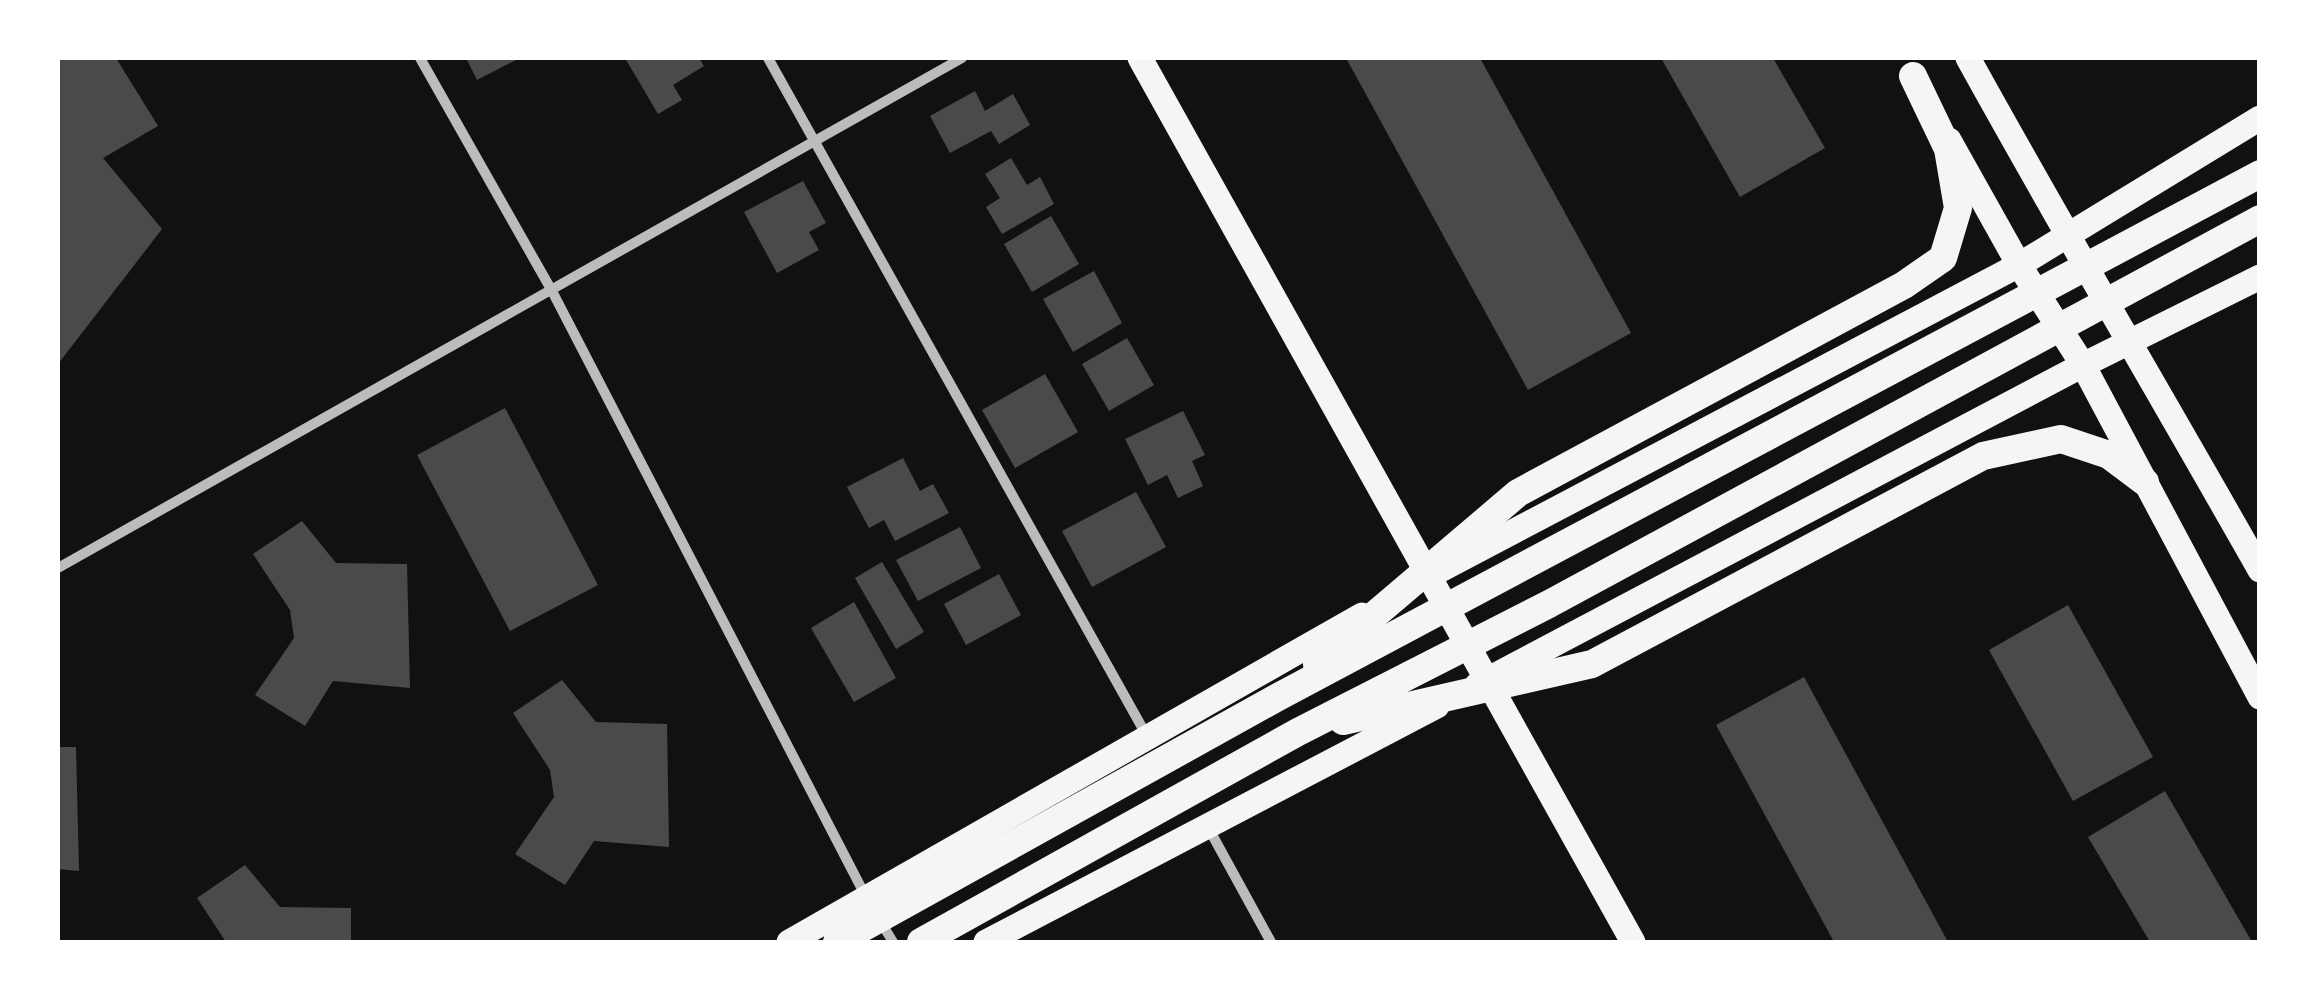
<svg xmlns="http://www.w3.org/2000/svg" width="2317" height="1000" viewBox="0 0 2317 1000" font-family="'Fira Sans',sans-serif">
<rect width="100%" height="100%" fill="#111"/>
<!-- building -->
<g fill="#4a4a4a">
<polygon points="58,58 116,58 158,126 103,158 162,229 58,364"/>
<polygon points="466,58 514,58 516,60 477,80"/>
<polygon points="625,58 699,58 704,66 673,85 682,100 658,114"/>
<polygon points="1346,58 1480,58 1631,333 1528,390"/>
<polygon points="1661,58 1773,58 1825,148 1740,197"/>
<polygon points="975,91 985,111 1013,94 1030,125 999,144 991,131 950,153 930,116"/>
<polygon points="1011,158 1027,185 1040,177 1054,204 1002,234 986,207 1000,198 985,174"/>
<polygon points="803,181 826,223 809,232 819,250 777,273 744,212"/>
<polygon points="1051,216 1079,264 1032,292 1004,244"/>
<polygon points="1094,271 1122,323 1073,352 1043,299"/>
<polygon points="1127,338 1154,385 1109,411 1082,364"/>
<polygon points="1045,374 1078,432 1015,468 982,410"/>
<polygon points="505,408 598,585 510,631 417,455"/>
<polygon points="1183,411 1205,455 1192,461 1203,486 1178,498 1167,475 1148,485 1125,439"/>
<polygon points="903,458 920,491 933,484 949,513 895,541 884,520 869,528 847,487"/>
<polygon points="1136,492 1166,547 1092,587 1062,531"/>
<polygon points="302,521 336,563 407,564 410,688 333,681 305,726 255,695 294,638 290,610 253,554"/>
<polygon points="960,527 981,568 918,601 896,560"/>
<polygon points="882,562 924,632 896,649 855,578"/>
<polygon points="999,574 1021,615 966,645 944,604"/>
<polygon points="854,602 896,678 854,702 811,628"/>
<polygon points="2068,605 2153,757 2073,801 1989,650"/>
<polygon points="1804,677 1948,942 1834,942 1716,725"/>
<polygon points="562,680 596,722 667,724 669,847 594,841 565,885 515,854 554,797 550,770 513,713"/>
<polygon points="58,747 76,747 79,871 58,869"/>
<polygon points="2165,791 2252,942 2150,942 2088,837"/>
<polygon points="245,865 280,907 351,908 351,942 226,942 197,898"/>
</g>
<g fill="none" stroke-linecap="round" stroke-linejoin="round">
<!-- minor -->
<g stroke="#bcbcbc" stroke-width="10">
<polyline points="420,58 552,291 865,895"/>
<polyline points="768,58 1148,738"/>
<polyline points="58,568 962,58"/>
<polyline points="1209,829 1271,942"/>
<polyline points="879,919 893,942"/>
</g>
<!-- primary -->
<g stroke="#f5f5f5" stroke-width="25">
<polyline points="1140,58 1633,942"/>
<path d="M1968 58C2063 230 2163 399 2260 570"/>
<polyline points="1949,140 2019,265 2083,365 2260,697"/>
<polyline points="1431,575 2019,265 2260,118"/>
<polyline points="1477,685 2083,365 2260,277"/>
<polyline points="789,942 1362,615"/>
<polyline points="986,942 1437,706"/>
</g>
<!-- trunk -->
<g stroke="#f5f5f5" stroke-width="28">
<polyline points="1317,664 1518,493 1904,285 1943,258 1958,208 1948,149 1913,76"/>
<polyline points="1343,721 1592,664 1983,456 2061,439 2109,455 2145,482"/>
<polyline points="837,942 1278,697 2260,174"/>
<polyline points="921,942 1298,732 1549,604 2260,219"/>
</g>
</g>
<!-- border -->
<rect width="2317" height="1000" fill="none" stroke="#ffffff" stroke-width="120"/>
</svg>
